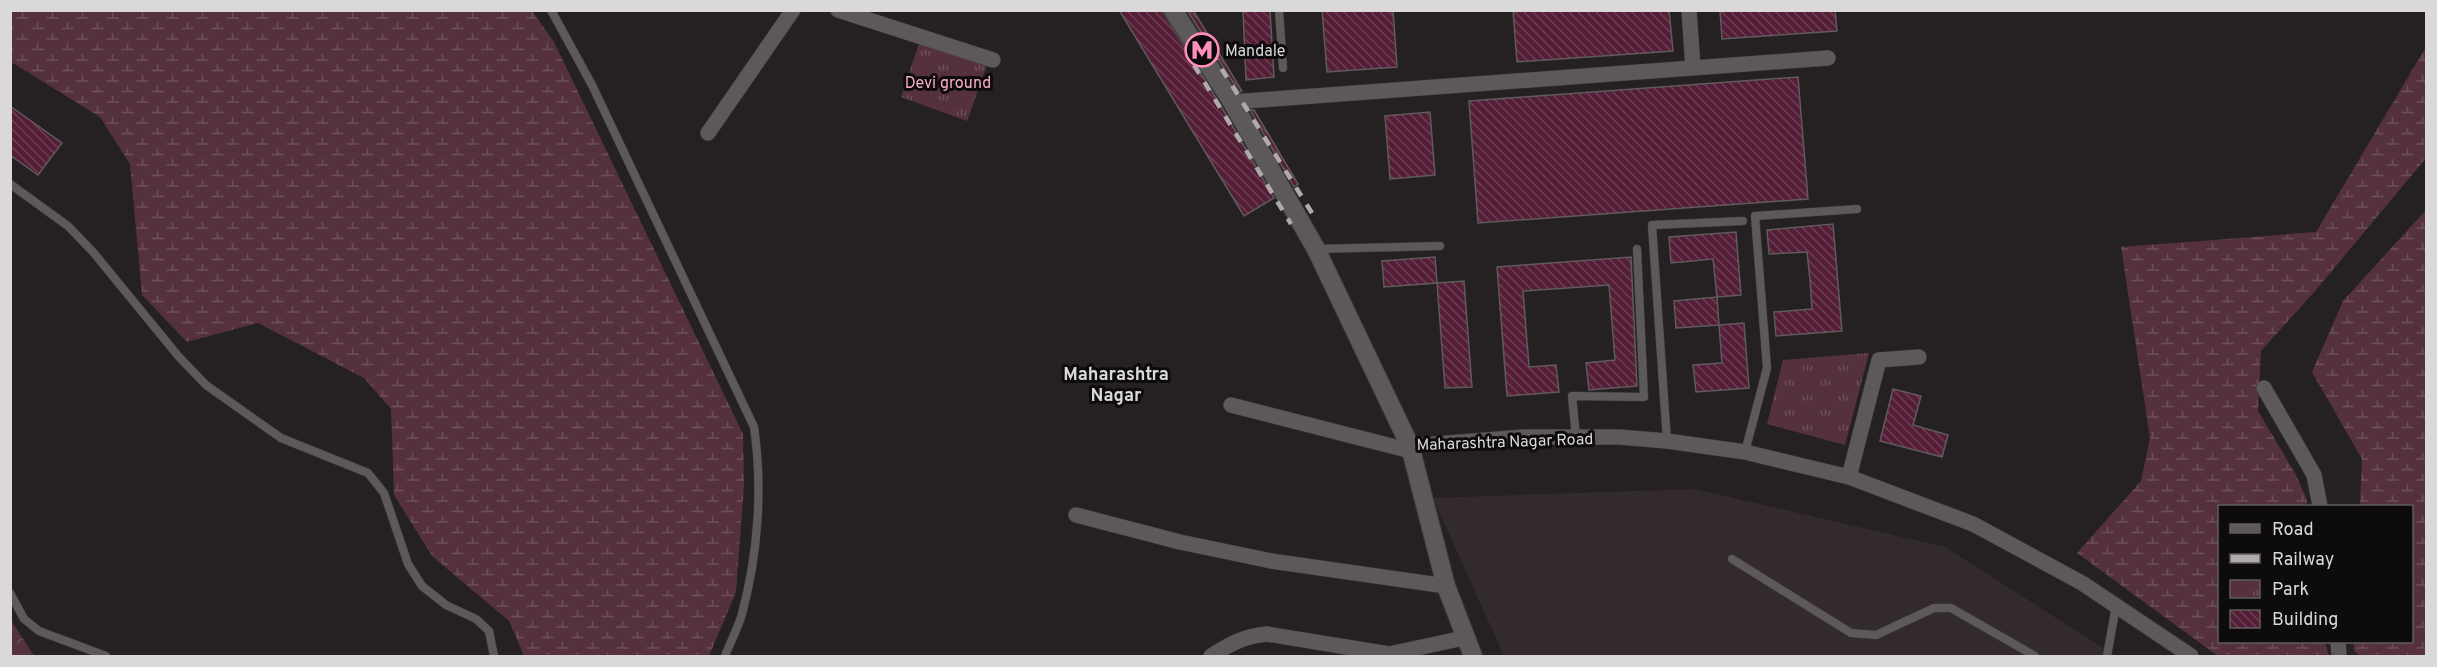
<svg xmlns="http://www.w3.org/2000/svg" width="2437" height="667" viewBox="0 0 2437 667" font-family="Overpass,sans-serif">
<defs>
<pattern id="forest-crowns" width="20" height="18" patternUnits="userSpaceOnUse" patternTransform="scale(1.5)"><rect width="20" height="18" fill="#55313f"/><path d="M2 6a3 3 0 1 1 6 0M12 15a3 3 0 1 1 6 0" fill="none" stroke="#6d4e5a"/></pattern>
<pattern id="wetland-marsh" width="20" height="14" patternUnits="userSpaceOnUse" patternTransform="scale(1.5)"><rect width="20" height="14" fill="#55313f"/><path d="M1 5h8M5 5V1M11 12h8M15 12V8" fill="none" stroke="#6d4e5a"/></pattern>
<pattern id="park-tufts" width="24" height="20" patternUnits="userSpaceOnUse" patternTransform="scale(1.5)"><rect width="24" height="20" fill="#55313f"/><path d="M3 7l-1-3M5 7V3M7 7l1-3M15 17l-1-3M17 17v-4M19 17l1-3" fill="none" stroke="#6d4e5a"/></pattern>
<pattern id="building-back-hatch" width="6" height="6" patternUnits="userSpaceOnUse" patternTransform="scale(1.5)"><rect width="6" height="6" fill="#551e37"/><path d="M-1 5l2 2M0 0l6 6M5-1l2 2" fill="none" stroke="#6d3e53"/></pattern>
</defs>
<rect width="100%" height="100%" fill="#252123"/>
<!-- built -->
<polygon fill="#332a2d" points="1695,489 1945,547 2116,656 1504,656 1433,498"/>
<!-- forest -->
<polygon fill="url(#forest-crowns)" points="11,620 34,656 11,656"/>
<!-- wetland -->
<g fill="url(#wetland-marsh)">
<polygon points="10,11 532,11 554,42 743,434 744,485 736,592 709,656 524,656 509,621 432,556 394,495 391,409 364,378 258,323 187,342 142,295 130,164 100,117 11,62"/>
<polygon points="2426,47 2426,158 2315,291 2261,351 2258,411 2296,475 2307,500 2307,506 2220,506 2220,642 2325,642 2329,656 2218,656 2077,553 2141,481 2150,438 2121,247 2316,232"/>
<polygon points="2426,210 2426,656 2360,656 2354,651 2354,642 2412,642 2412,506 2360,506 2362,459 2312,372 2343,301"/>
</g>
<!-- park -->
<g fill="url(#park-tufts)">
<polygon points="920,41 987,65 967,121 901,97"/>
<polygon points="1869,353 1845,445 1767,424 1783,360"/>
</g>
<!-- building -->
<g fill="url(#building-back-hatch)" stroke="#5f5b5c" stroke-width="1.5">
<polygon points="1119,10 1162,10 1222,108 1274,198 1244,216"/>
<polygon points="1187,10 1193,10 1242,91 1239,92"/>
<polygon points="1243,10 1270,10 1274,77 1246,80"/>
<polygon points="1322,10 1393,10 1397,67 1327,72"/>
<polygon points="1513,10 1669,10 1673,51 1517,62"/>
<polygon points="1720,10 1835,10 1837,31 1722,39"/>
<polygon points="1798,77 1808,199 1478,223 1469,101"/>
<polygon points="10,106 62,143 38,175 10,155"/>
<polygon points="1250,110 1254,110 1298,184 1294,187"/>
<polygon points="1430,112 1435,175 1390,179 1385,116"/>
<polygon points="1833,224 1842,331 1776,336 1774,312 1812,309 1810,280 1807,252 1769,254 1767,230"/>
<polygon points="1736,232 1741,295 1717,297 1713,259 1671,263 1669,237"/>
<polygon points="1435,257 1437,283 1384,287 1382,261"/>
<polygon points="1631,257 1637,386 1589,390 1586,363 1615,360 1609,285 1523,291 1529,367 1556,365 1559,392 1507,396 1497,267"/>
<polygon points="1464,281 1472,387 1445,388 1437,283"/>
<polygon points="1717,297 1719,325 1676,328 1674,301"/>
<polygon points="1744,323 1749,388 1696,392 1693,365 1722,363 1719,325"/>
<polygon points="1893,389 1921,396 1913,425 1948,435 1942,457 1880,441"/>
</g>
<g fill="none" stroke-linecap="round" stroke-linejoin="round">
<defs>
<g id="lane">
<path d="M551 10 592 85 754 427C763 488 758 554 742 614 738 628 730 643 725 656"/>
<polyline points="1279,10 1283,68"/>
<polyline points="10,184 68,226 93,252 179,357 206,385 281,438 368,473 384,493 408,564 422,586 446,605 476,619 489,631 494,656"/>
<polyline points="1316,249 1440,246"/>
<polyline points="1576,437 1572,396 1644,397 1637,249"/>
<polyline points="1667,441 1652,225 1743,221"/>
<polyline points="1745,452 1767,368 1755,216 1857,209"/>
<polyline points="1732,559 1851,633 1876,635 1934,608 1951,608 2035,656"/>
<polyline points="10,593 24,619 39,631 106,656"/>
<polyline points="2107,656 2116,606"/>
</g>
<g id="street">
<polyline points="838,10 993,60"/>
<polyline points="1689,10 1693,68"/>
<polyline points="1232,102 1828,58"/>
<polyline points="708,133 793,10"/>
<polyline points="2264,388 2314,475 2320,506"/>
<polyline points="1231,405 1411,451"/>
<polyline points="1410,446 1524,437 1619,437 1667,441 1745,452 1849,477 1973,524 2082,583 2191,656"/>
<polyline points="1849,477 1879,360 1919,357"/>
<polyline points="1076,515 1180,542 1271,561 1446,586"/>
<polyline points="2338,642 2339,656"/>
<path d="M1211 656C1230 644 1244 636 1267 634L1389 654 1464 638"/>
</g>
<polyline id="secondary" points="1173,10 1232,102 1316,249 1410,446 1446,586 1473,656"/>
</defs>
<!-- lane casing -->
<use href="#lane" stroke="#3f3c3d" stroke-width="9"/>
<!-- street casing -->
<use href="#street" stroke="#3f3c3d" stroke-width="16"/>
<!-- secondary casing -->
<use href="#secondary" stroke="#3f3c3d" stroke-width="20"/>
<!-- lane -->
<use href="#lane" stroke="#5d5859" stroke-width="8"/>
<!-- street -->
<use href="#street" stroke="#5d5859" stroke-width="15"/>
<!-- secondary -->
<use href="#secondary" stroke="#5d5859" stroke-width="18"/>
<!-- rail -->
<g stroke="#afabad" stroke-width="4.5" stroke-dasharray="10 10" stroke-linecap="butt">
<polyline points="1211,52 1312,213"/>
<polyline points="1194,65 1291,224"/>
</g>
</g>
<!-- icons -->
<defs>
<symbol id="metro-ring" viewBox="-11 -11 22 22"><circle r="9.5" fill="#0d0b0c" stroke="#fe8ebc" stroke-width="1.5"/><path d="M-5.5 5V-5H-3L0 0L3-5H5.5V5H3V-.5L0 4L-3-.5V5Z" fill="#fe8ebc"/></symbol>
</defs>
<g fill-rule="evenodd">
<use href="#metro-ring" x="1183" y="31" width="38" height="38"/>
</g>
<g text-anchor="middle" stroke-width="6" stroke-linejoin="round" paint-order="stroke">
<!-- poi labels -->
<g font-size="16" fill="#dbd8d9" stroke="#0d0b0c" text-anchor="start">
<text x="1225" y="56">Mandale</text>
</g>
<!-- park labels -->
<g font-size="16" fill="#f7acc9" stroke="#0d0b0c">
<text x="948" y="88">Devi ground</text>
</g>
<!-- street labels -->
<g font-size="16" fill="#dbd8d9" stroke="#0d0b0c">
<text transform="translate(1505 441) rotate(-2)" y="6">Maharashtra Nagar Road</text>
</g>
<!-- neighbourhood labels -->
<g font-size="18" font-weight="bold" fill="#dbd8d9" stroke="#0d0b0c">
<text x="1116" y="380">Maharashtra<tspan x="1116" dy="21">Nagar</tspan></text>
</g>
</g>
<!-- border -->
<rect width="2437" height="667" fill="none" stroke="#dbd8d9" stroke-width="24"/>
<!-- legend -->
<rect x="2218" y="505" width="195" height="138" fill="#0d0b0c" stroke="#5f5d5e" stroke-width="1.5"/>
<rect x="2230" y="524" width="30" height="9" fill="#5d5859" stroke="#5f5d5e" stroke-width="1.5"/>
<text x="2272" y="535" font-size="18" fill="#dbd8d9">Road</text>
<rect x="2230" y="554" width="30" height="9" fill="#afabad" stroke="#5f5d5e" stroke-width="1.5"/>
<text x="2272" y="565" font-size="18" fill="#dbd8d9">Railway</text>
<rect x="2230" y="580" width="30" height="18" fill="url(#park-tufts)" stroke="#5f5d5e" stroke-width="1.5"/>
<text x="2272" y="595" font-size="18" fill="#dbd8d9">Park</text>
<rect x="2230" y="610" width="30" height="18" fill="url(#building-back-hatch)" stroke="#5f5d5e" stroke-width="1.5"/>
<text x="2272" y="625" font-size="18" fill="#dbd8d9">Building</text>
</svg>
